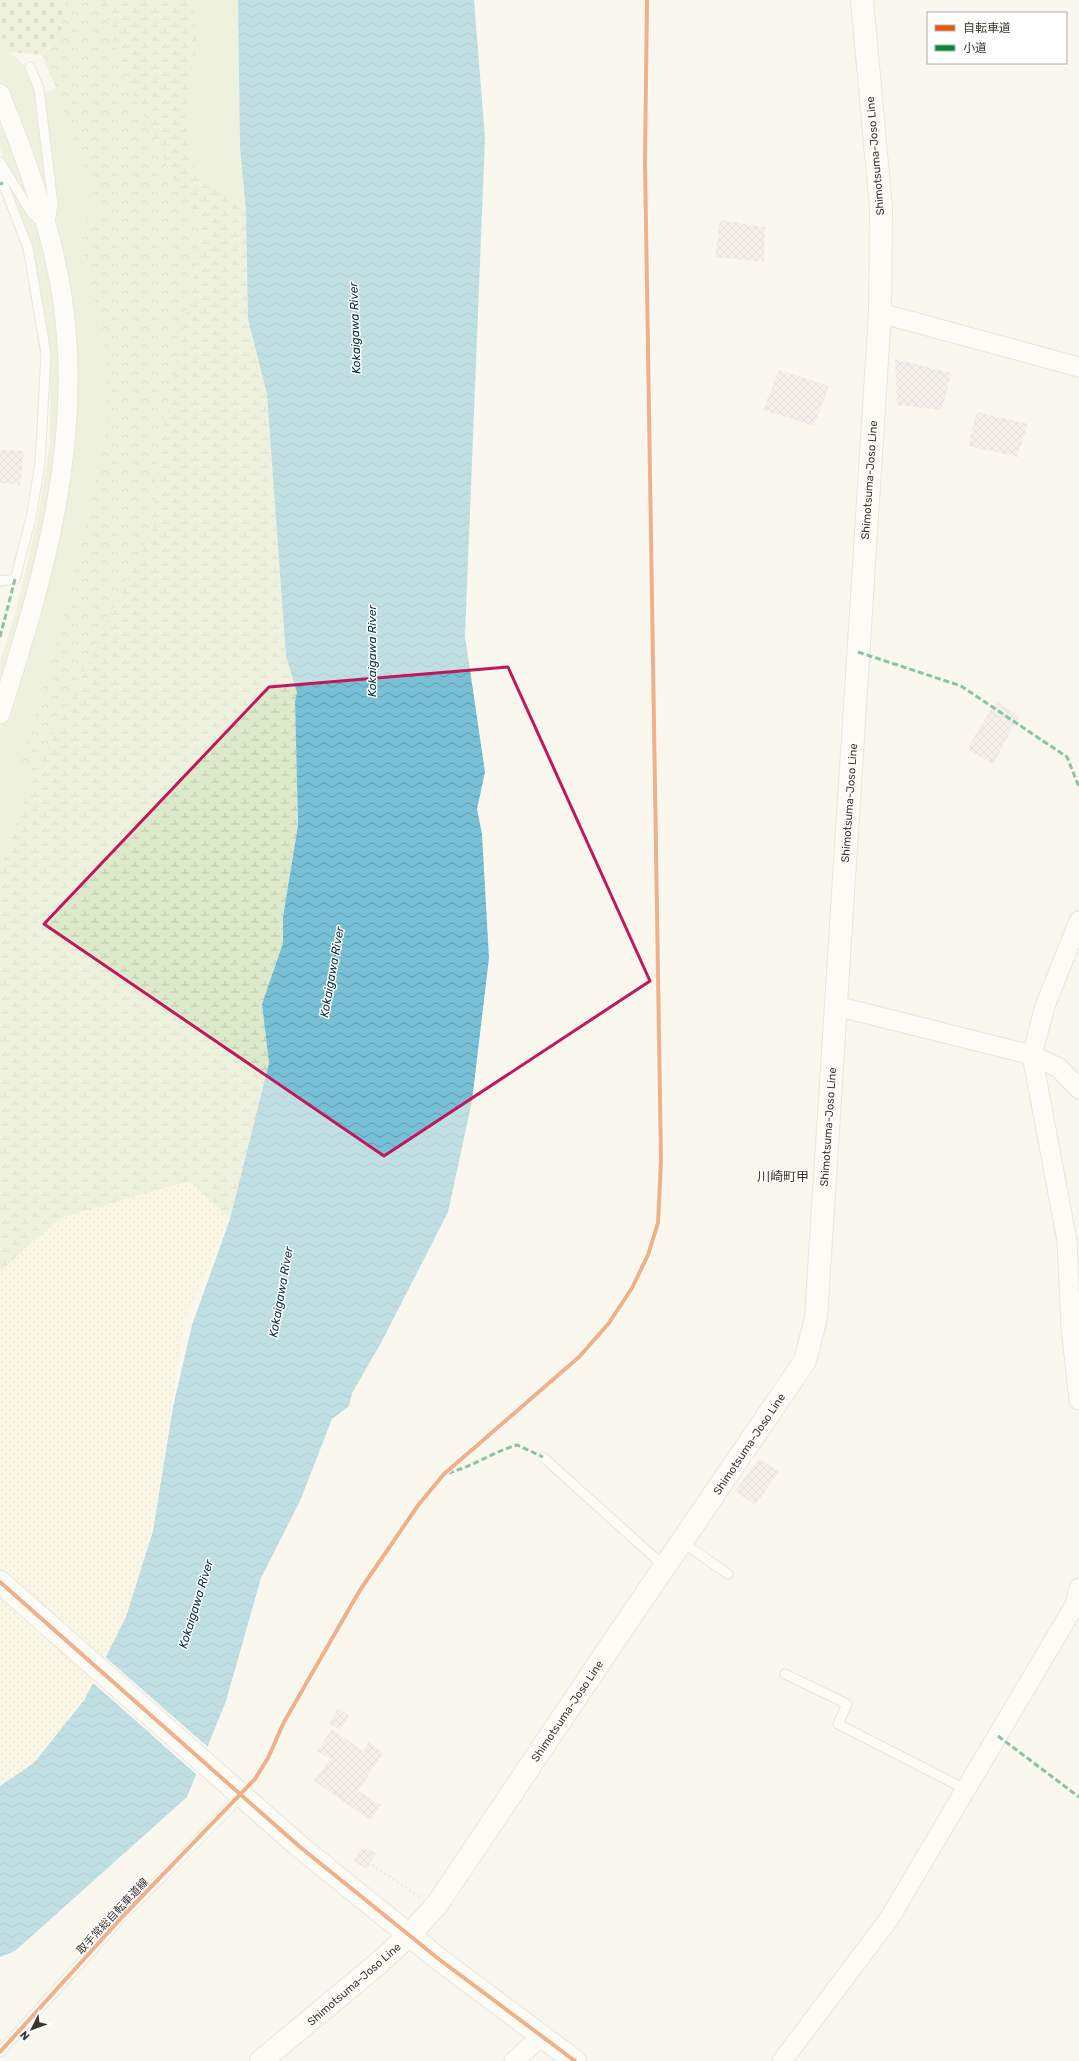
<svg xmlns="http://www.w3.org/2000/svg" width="1079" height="2061" viewBox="0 0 1079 2061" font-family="Rubik,'Noto Sans JP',sans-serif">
<defs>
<pattern id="forest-crowns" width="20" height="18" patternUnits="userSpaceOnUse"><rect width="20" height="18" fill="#dde9cb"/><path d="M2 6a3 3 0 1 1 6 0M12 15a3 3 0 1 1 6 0" fill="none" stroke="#bec8af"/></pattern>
<pattern id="wetland-marsh" width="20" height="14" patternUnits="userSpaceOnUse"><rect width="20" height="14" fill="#dde9cb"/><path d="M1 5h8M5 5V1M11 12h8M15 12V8" fill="none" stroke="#bec8af"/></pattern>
<pattern id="sand-dots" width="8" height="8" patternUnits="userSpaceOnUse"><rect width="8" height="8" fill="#f9f3da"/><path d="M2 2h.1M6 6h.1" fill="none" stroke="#d6d1bb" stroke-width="1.8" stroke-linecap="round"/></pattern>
<pattern id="cemetery-stones" width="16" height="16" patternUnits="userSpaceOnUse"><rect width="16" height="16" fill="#dde9cb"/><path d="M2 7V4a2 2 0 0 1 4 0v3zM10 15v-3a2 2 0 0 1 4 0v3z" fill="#bec8af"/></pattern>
<pattern id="water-waves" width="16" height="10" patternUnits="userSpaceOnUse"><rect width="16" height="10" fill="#78c0d6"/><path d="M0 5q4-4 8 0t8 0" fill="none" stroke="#639dae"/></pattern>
<pattern id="building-cross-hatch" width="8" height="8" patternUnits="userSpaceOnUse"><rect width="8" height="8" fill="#efe5e8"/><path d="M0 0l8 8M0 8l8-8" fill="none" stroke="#cec5c7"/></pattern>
</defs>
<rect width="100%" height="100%" fill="#faf7ef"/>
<!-- grass -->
<g fill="#dde9cb">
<polygon points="193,0 238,0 240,147 246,211 195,171 185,119 197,43"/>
<polygon points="0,32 9,52 26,66 35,91 49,201 0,83"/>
<polygon points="56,88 101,214 84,256 105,346 107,427 88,517 57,640 17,775 33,777 0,869 0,727 33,626 73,435 56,233 56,197 44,93"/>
<polygon points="0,110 31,204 4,159 0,148"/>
<polygon points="4,175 42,228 50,264 63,389 48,523 0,701 0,662 15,614 38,518 50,443 50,378 47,325 31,243"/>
</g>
<!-- forest -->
<polygon fill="url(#forest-crowns)" points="65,0 100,0 129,83 176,184 202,226 195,271 160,442 152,528 33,777 17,775 57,640 88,517 107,427 105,346 84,256 81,223 101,214 56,88 42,55 50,47 66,4"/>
<!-- wetland -->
<polygon fill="url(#wetland-marsh)" points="100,0 193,0 197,43 185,119 195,171 246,211 248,319 267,394 286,656 297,693 295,701 298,825 283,917 283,943 262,1004 269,1063 230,1219 190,1181 144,1195 33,1241 0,1272 0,869 33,777 152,528 160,442 195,271 202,226 176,184 129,83"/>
<!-- sand -->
<polygon fill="url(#sand-dots)" points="190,1181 230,1219 184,1322 153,1531 126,1617 85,1699 34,1763 0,1786 0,1272 62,1217"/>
<!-- cemetery -->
<polygon fill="url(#cemetery-stones)" points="0,0 64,0 66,4 61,30 42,55 9,52 0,32"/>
<!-- water -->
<polygon fill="url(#water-waves)" points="238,0 474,0 485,138 465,636 485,772 477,809 482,834 489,958 472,1101 448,1212 381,1343 352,1393 349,1406 332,1419 300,1501 261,1578 226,1701 187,1797 15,1951 0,1957 0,1786 34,1763 85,1699 126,1617 153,1531 173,1407 192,1325 230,1219 269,1063 262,1004 283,943 283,917 298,825 295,701 297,693 286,656 267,394 248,319 246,211 240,147"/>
<!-- pier -->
<polygon fill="#faf7ef" points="104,1656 209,1748 198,1776 91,1681"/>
<!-- building -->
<g fill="url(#building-cross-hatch)">
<polygon points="720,220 765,227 764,262 715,257"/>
<polygon points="895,359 951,373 942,410 897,405"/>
<polygon points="779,370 829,386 814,426 763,410"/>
<polygon points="977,412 1028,424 1017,457 968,446"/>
<polygon points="0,450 24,451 20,485 0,483"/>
<polygon points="996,701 1019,716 993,764 967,749"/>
<polygon points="759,1458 779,1472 755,1505 735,1491"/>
<polygon points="338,1708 349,1716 340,1730 329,1723"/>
<polygon points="332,1729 363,1751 369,1742 383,1753 358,1791 381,1805 370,1820 314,1781 330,1759 317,1751"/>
<polygon points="362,1847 376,1853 367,1869 354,1862"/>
</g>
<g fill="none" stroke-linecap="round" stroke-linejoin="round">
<defs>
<g id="lane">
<polyline points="30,67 39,89 53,204 50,222"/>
<polyline points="0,162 31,212 41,222"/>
<polyline points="0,170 3,183 28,248 46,354 40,463 31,518 15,579 0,581"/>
<polyline points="543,1457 665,1567"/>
<polyline points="682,1542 728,1574"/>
<polyline points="785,1674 847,1704 838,1724 967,1790"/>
<polyline points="0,2052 123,1916 241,1796"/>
</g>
<g id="street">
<path d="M0 94C26 159 51 226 62 296 84 441 44 577 0 714"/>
<polyline points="880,313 1079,367"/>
<polyline points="1079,921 1045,1006 1032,1055 1067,1241 1071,1328 1079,1400"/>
<polyline points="836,1006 1032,1055 1059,1068 1079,1089"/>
<polyline points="514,2061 542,2036"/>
<polyline points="782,2061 889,1919 1076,1603 1079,1588"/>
</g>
<g id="secondary">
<polyline points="0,1582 300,1847 440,1960 575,2061"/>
<polyline points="261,2061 380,1962 409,1935 436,1906 618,1635 805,1361 816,1318 880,313 881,208 862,0"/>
</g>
</defs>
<!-- lane casing -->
<use href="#lane" stroke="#d5d1ca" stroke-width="11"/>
<!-- street casing -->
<use href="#street" stroke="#d5d1ca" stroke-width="21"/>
<!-- secondary casing -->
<use href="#secondary" stroke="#d5d1ca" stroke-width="24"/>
<!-- path -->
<polyline stroke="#dcdbd9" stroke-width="2.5" stroke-dasharray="2 3" stroke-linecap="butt" points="372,1865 420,1897"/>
<!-- lane -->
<use href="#lane" stroke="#fefefd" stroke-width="9"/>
<!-- street -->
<use href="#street" stroke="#fefefd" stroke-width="19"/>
<!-- secondary -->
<use href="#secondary" stroke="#fefefd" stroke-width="22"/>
<!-- quiet -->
<g stroke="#00873e" stroke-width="3" stroke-dasharray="6 3" stroke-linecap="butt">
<polyline points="0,184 3,183"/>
<polyline points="0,637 15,579"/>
<polyline points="858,652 961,686 1067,757 1079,787"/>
<path d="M448 1473C472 1467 493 1452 517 1445L543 1457"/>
<polyline points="998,1736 1079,1797"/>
</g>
<defs>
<g id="cycleway">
<polyline points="0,1582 300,1847 440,1960 575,2061"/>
<polyline points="0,2052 123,1916 255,1779 268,1758 284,1722 360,1590 419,1504 444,1474 579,1357 609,1323 632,1288 648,1255 658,1223 661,1161 645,162 647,0"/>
</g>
</defs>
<!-- cycleway casing -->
<use href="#cycleway" stroke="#fff" stroke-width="6"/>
<!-- cycleway -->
<use href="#cycleway" stroke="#e8590c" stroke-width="4"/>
</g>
<!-- marked area -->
<path d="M0 0H1079V2061H0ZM508 667 650 981 384 1156 44 924 269 687Z" fill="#faf7ef" fill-opacity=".55" fill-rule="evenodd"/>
<path fill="none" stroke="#c2185b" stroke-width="3" stroke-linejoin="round" d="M508 667 650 981 384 1156 44 924 269 687Z"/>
<g text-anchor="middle" stroke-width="3" stroke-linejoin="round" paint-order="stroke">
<!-- street labels -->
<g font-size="11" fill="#39352d" stroke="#fff">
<text transform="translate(875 156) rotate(-95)" y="4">Shimotsuma-Joso Line</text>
<text transform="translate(869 480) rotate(-86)" y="4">Shimotsuma-Joso Line</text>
<text transform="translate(849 803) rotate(-86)" y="4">Shimotsuma-Joso Line</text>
<text transform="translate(828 1127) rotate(-86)" y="4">Shimotsuma-Joso Line</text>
<text transform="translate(749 1444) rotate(-56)" y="4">Shimotsuma-Joso Line</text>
<text transform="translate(567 1711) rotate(-56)" y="4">Shimotsuma-Joso Line</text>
<text transform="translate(112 1916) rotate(-47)" y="4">取手常総自転車道線</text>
<text transform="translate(354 1984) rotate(-41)" y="4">Shimotsuma-Joso Line</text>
</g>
<!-- water labels -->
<g font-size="12" font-style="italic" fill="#00303f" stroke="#fff">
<text transform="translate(355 328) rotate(-92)" y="4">Kokaigawa River</text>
<text transform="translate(372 651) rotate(-90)" y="4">Kokaigawa River</text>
<text transform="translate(332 972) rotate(-80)" y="4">Kokaigawa River</text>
<text transform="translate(281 1292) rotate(-80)" y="4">Kokaigawa River</text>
<text transform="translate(196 1604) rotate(-73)" y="4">Kokaigawa River</text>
</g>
<!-- quarter labels -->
<g font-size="13" fill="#39352d" stroke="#fff">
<text x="783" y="1181">川崎町甲</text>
</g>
</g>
<!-- legend -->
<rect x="927" y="12" width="140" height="52" fill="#ffffff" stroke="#b0aeab"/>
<rect x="935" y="25" width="20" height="6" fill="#e8590c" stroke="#b0aeab"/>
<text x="963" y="32" font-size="12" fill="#39352d">自転車道</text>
<rect x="935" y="45" width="20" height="6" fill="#00873e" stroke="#b0aeab"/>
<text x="963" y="52" font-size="12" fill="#39352d">小道</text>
<!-- north arrow -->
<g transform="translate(32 2029) rotate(228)" stroke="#ffffff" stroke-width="3" paint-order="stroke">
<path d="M0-3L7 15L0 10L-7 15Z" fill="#39352d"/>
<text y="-6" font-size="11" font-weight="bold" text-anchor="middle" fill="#39352d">N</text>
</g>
</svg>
